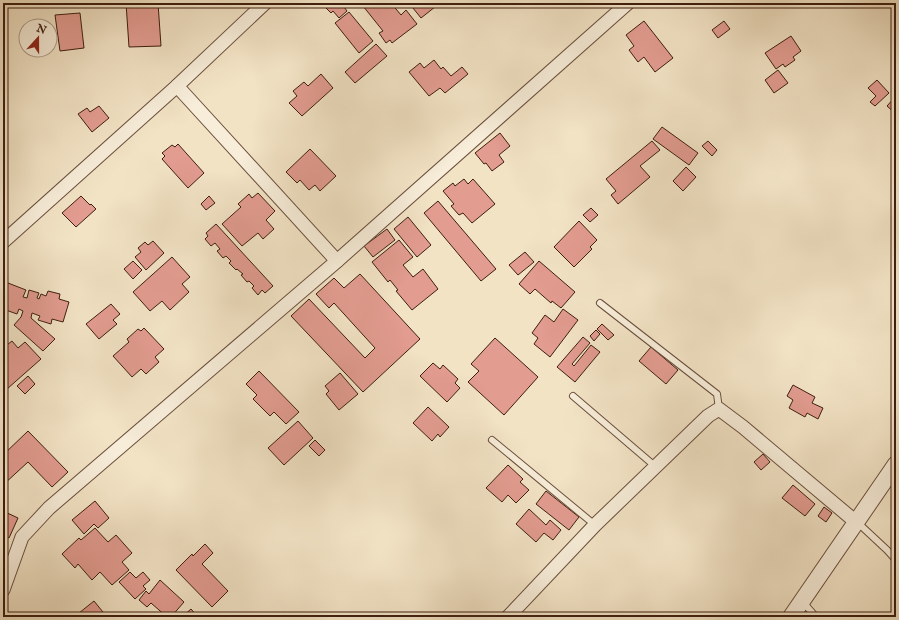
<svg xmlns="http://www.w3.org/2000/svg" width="899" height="620" viewBox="0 0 899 620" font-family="'IM FELL English',serif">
<rect width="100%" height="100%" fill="#f2e3c5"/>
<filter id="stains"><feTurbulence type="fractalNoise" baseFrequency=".005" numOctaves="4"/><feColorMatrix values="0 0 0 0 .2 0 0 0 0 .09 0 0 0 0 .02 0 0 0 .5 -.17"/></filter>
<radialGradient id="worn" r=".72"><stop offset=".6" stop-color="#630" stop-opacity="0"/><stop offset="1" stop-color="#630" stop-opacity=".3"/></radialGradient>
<!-- building -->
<g fill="#e29c90" stroke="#3e1e10">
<polygon points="126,3 158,3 161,46 129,47"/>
<polygon points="325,3 341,3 347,11 339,18 333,11 331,13 326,8 328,6"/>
<polygon points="366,3 382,3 385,7 391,3 401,15 406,10 417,24 392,43 390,40 386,43 379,33 383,31 363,6"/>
<polygon points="409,3 440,3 421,18"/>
<polygon points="349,12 373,41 359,53 335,23"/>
<polygon points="80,13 84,48 60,51 55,15"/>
<polygon points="644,21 673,58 655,72 644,57 638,62 629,50 634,46 626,35"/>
<polygon points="724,21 730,29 718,38 712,30"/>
<polygon points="791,36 801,51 793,57 795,60 785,67 783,64 776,69 765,53"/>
<polygon points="376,44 387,56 355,83 345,72"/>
<polygon points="434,60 441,69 443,67 451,76 462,67 468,74 445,93 440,88 429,96 409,72 420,63 424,68"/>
<polygon points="778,70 788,83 774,93 765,80"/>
<polygon points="321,74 333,88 302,116 289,103 297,96 293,91 304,82 308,86"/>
<polygon points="877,80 889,93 875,106 870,102 876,96 868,88"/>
<polygon points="896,96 896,114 887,106"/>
<polygon points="99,106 109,118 92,132 78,114 87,108 90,112"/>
<polygon points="662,127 698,153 689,165 653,139"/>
<polygon points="500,133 510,146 499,155 504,162 492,171 486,163 484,164 475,153"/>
<polygon points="652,141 660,150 640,166 650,177 618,204 611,195 616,191 606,179"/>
<polygon points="708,141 717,150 712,156 702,146"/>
<polygon points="178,144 204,173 188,188 162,159 165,156 162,153 172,145 175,147"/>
<polygon points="310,149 336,176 320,191 315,185 309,190 300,180 297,183 286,172"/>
<polygon points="686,167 696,177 683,191 673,181"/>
<polygon points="464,179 468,184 473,179 495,204 472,223 463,213 459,215 451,206 454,204 443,191 453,183 455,186"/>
<polygon points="258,193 275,211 266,220 274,229 263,239 258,233 242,246 222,224 241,207 238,204 249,194 252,198"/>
<polygon points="81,196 90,205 91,204 96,209 76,227 62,213"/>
<polygon points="209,196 215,203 206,210 201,204"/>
<polygon points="438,201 496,269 481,281 424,213"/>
<polygon points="591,208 598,215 590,222 583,215"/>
<polygon points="408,217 431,245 417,257 394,229"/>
<polygon points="579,221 597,240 590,247 592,249 574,267 554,247"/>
<polygon points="216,224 273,286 265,293 262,290 258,295 252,288 254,286 249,281 247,282 241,275 243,274 237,269 236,270 229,263 231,261 226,256 223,258 217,251 220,249 215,243 211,246 205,239 208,236 206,233"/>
<polygon points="387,229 395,240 373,257 364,246"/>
<polygon points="399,240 413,257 403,265 413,277 423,269 438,289 412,310 396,291 398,290 390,280 388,282 372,262"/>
<polygon points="153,241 164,253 146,270 135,257 141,252 138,248 145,242 148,245"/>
<polygon points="525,252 534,262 518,275 509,265"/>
<polygon points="172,257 190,277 182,284 189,292 170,310 162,301 150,311 133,292"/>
<polygon points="133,261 142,270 133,279 124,269"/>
<polygon points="539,261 575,292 561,308 552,301 551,303 535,289 530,294 519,284"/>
<polygon points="360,274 420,339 363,392 291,316 309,299 365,358 375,348 334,303 329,308 316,294 334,278 344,288"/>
<polygon points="8,283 26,290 23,297 27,298 29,290 39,293 37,298 39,299 41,294 46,296 48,291 60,294 59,299 69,302 63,322 52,319 51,324 38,320 40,316 32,313 31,318 55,339 43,351 14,325 21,317 23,311 19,309 17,314 3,309 3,287 6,288"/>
<polygon points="111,304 120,314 113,320 117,324 99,339 86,324"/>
<polygon points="563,309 578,320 550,357 534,344 538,338 532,333 545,315 554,322"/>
<polygon points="602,324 614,335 608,340 597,329"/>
<polygon points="144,328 164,349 155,357 159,362 146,374 141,369 132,377 113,356 129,342 127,339 138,329 141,331"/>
<polygon points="596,330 600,334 594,341 590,336"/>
<polygon points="583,337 590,343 572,364 574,366 591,345 600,352 575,382 557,367"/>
<polygon points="495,338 538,377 504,415 468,382 479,371 471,364"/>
<polygon points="12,341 18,348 25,342 41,359 7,389 3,384 3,348"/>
<polygon points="651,347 678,370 666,384 639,361"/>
<polygon points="433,363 440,369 443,365 458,379 455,383 460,388 447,402 420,376"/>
<polygon points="259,371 299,412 286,424 274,412 270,416 253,399 257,395 246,384"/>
<polygon points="340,373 358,394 339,410 326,394 329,391 325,386"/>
<polygon points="28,376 35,384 25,394 17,386"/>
<polygon points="793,385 815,397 812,403 823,408 818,419 807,413 805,417 789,408 793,400 787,396"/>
<polygon points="428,407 449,427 440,437 438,434 432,441 413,423"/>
<polygon points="298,421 313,438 284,465 268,448"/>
<polygon points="28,431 68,472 52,487 28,462 3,485 3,455"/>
<polygon points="315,440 325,450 319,456 309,446"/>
<polygon points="763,454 770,462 761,470 754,462"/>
<polygon points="508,465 523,479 520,482 529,490 516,503 508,495 502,502 486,488"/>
<polygon points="793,485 815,504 805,516 782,498"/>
<polygon points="546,491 579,517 569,530 536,504"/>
<polygon points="95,501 109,518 98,528 94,524 84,534 72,520"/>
<polygon points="824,507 832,513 826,522 818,516"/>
<polygon points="529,509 546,525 550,520 561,530 553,540 544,533 536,542 516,524"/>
<polygon points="3,511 18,518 9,538 3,535"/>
<polygon points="95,528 108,542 116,535 132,553 122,562 129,570 112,585 100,572 92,580 78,564 75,568 62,554 79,538 81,540"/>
<polygon points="205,544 213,553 202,564 228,591 212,607 176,570 192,554 193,556"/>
<polygon points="130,572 136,578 143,572 150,580 143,586 146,589 135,599 119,582"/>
<polygon points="160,580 184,602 171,617 167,617 151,603 147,607 139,600 146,591 149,594"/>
<polygon points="94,601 107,617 74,617"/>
<polygon points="191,609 198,617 182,617"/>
</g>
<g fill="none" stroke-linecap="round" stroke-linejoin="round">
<defs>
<g id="service">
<polyline points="600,303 717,394 719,409"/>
<polyline points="573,396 656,467"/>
<polyline points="492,440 595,525"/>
<polyline points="857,522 887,550 896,560"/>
<polyline points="803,602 816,617"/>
</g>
<g id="minor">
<polyline points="177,86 337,261"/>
<polyline points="3,242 177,86 265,3"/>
<polyline points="3,590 22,537 49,508 337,261 628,3"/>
<polyline points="508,617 595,525 708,416 719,409 743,427 856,522"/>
</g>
<polyline id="tertiary" points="791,617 896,464"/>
</defs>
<!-- service casing -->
<use href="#service" stroke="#6b4f3d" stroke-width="8"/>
<!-- minor casing -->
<use href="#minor" stroke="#6b4f3d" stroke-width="15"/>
<!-- tertiary casing -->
<use href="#tertiary" stroke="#6b4f3d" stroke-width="18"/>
<!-- service -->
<use href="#service" stroke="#f7edd9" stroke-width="6"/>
<!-- minor -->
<use href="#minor" stroke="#f7edd9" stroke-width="13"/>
<!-- tertiary -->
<use href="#tertiary" stroke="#f7edd9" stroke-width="16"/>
</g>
<!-- margin -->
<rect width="899" height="620" fill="none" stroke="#f2e3c5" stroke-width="16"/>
<rect x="4" y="4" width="891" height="612" fill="none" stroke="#3e1e10" stroke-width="2"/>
<rect x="8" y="8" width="883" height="604" fill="none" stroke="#3e1e10"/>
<!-- north arrow -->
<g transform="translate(38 38) rotate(21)"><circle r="19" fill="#f7edd9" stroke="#ad9a89"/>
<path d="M0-3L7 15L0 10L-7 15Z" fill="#8f2418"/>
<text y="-6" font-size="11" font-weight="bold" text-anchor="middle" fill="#3e1e10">N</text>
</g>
<rect width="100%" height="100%" filter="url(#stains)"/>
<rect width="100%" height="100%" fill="url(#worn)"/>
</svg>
